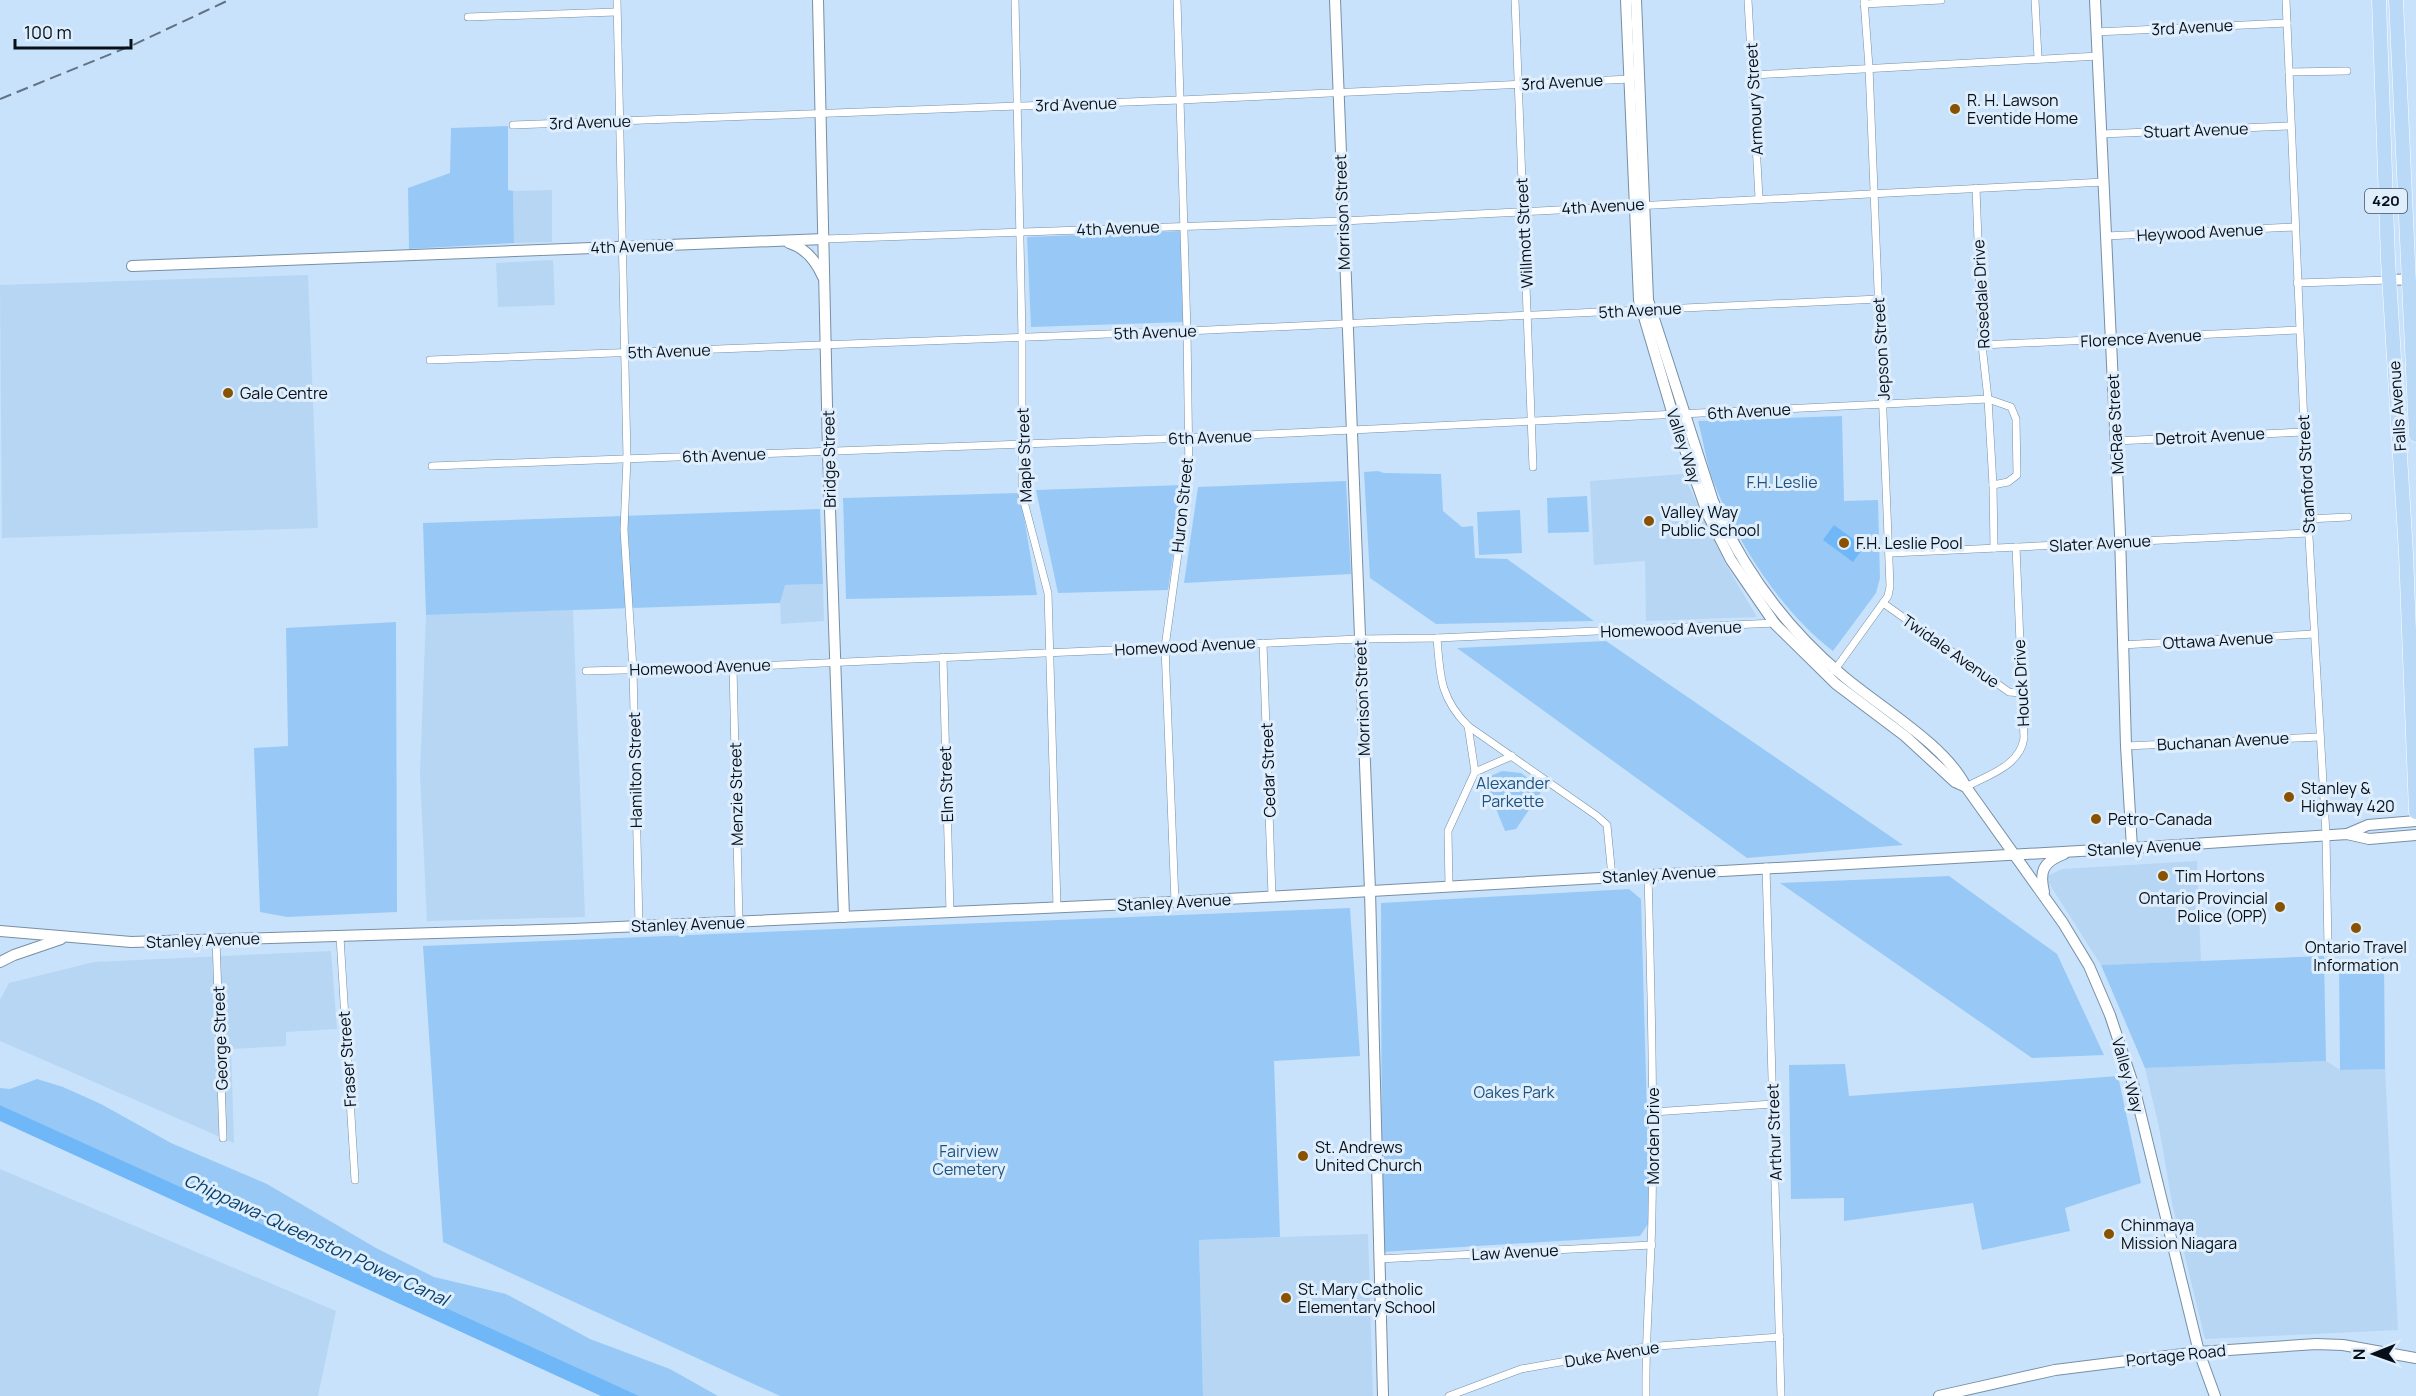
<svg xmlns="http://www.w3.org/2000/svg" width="2416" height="1396" viewBox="0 0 2416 1396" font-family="Manrope,sans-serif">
<rect width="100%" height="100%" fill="#c8e2fb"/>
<!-- built -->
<g fill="#b6d6f4">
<polygon points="552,190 552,242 514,243 513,191"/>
<polygon points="553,260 555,305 498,307 496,263"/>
<polygon points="308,275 318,528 2,538 0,285"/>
<polygon points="1683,474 1725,563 1757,617 1646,621 1645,561 1594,565 1590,481"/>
<polygon points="823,584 824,621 781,624 780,603 784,585"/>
<polygon points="573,610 585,917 427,921 420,774 426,615"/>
<polygon points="2197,861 2201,961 2101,965 2045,877 2062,869"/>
<polygon points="331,951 337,1029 286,1032 286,1046 231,1049 234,1143 0,1041 0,1000 9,983 94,962"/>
<polygon points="2326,1061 2340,1070 2385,1069 2398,1330 2205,1339 2172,1203 2159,1127 2145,1068"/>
<polygon points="0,1169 336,1311 318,1396 0,1396"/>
<polygon points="1368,1234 1373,1396 1203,1396 1199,1240"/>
</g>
<!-- green -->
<g fill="#98c9f6">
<polygon points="508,126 508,190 513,191 514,243 409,249 408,188 450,173 451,128"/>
<polygon points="1181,231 1184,322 1031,327 1027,237"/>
<path d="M1842 416 1844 501 1878 500 1880 578 1876 593 1833 651C1782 612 1740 547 1716 488 1707 468 1704 443 1698 421Z"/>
<polygon points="1378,471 1384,473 1441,474 1443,511 1462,527 1473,526 1475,558 1507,559 1594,621 1436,624 1370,578 1364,472"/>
<polygon points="1346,481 1351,574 1184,583 1198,487"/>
<polygon points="1183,485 1168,590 1058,593 1036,490"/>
<polygon points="1020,493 1037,595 846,599 843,498"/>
<polygon points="1587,496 1589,532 1548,533 1547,498"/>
<polygon points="820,509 823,584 785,585 780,603 426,615 423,523"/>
<polygon points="1520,510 1522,553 1479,555 1477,512"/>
<polygon points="396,622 397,912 287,917 260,912 254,748 288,746 286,628"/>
<polygon points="1606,641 1903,845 1747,858 1457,648"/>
<polygon points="1502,771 1521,773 1543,789 1516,829 1505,831 1484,779"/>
<polygon points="1949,876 2057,954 2104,1055 2032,1058 1780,883"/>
<polygon points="1629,889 1641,899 1650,1221 1640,1236 1382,1252 1381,903"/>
<polygon points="1350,908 1360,1056 1274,1061 1280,1237 1199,1240 1203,1396 780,1396 443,1242 423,946"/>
<polygon points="2324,956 2326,1061 2145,1068 2101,965"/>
<polygon points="2384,958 2385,1069 2340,1070 2339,964"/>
<polygon points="1845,1064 1849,1096 2118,1076 2141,1183 2065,1208 2070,1231 1982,1250 1973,1203 1844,1221 1844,1198 1791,1199 1789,1065"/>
<polygon points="37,1079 63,1087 101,1104 171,1143 267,1184 376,1248 434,1277 506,1294 590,1339 670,1369 718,1396 631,1396 0,1105 0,1088 10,1089"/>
</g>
<!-- water -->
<g fill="#6fb7f7">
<polygon points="1834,525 1864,547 1853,562 1823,540"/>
<polygon points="0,1105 639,1396 601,1396 0,1121"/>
</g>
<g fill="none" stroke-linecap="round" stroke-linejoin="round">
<defs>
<g id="street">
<polyline points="617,0 627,458 624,530 633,669 639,925"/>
<polyline points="1015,0 1022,337 1022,494 1048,593 1057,907"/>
<polyline points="1515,0 1533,467"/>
<polyline points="1748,0 1759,198"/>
<polyline points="2035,0 2038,58"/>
<polyline points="2286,0 2308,519 2326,835 2328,949"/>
<polyline points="1864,4 1941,0"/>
<polyline points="468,17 616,12"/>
<polyline points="2096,32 2287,23"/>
<polyline points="2289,72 2347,71"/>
<polyline points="1753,75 2098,56"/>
<polyline points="513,125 1180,100 1631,79"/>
<polyline points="2102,134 2290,126"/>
<polyline points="1976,188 1982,345 1988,399 1993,485 1994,548"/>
<polyline points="2106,236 2294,227"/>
<polyline points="824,239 1343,221 2104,182"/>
<polyline points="2297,283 2389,280"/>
<polyline points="1982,345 2299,330"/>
<polyline points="430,360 1187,331 1879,299"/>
<polyline points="2116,441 2304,432"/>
<polyline points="432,466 1187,438 1988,399 2011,407 2016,419 2017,475 2008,482 1993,485"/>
<polyline points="2308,519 2348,517"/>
<polyline points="1891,553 2309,533"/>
<polyline points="1883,603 2009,692 2022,693"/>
<path d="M1437 638C1440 676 1440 698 1468 726L1597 816 1607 825 1612 877"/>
<polyline points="1263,643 1272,896"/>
<polyline points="2122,645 2314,634"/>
<polyline points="943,657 950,912"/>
<polyline points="733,667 739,922"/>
<polyline points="586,671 733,667 1359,639 1437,638 1776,623"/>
<polyline points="1834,671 1888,596 1890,586 1869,67 1864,0"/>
<polyline points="2126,746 2320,737"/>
<polyline points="1475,772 1512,756"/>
<path d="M1966 787C1988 775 2020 766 2024 738L2016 547"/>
<polyline points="1766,867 1781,1396"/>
<polyline points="1449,887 1448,831 1475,772 1468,726"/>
<polyline points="1175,902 1165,647 1189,474 1187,331 1177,0"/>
<polyline points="340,937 355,1180"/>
<polyline points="216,939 223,1138"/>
<polyline points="1653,1112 1773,1104"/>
<polyline points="1379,1259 1652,1245"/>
<polyline points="1449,1396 1521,1369 1645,1347 1780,1337"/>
<path d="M1646 1396C1645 1335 1651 1274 1652 1213 1654 1100 1651 988 1648 875"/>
</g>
<g id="secondary">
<polyline points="818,0 828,451 844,917"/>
<polyline points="1335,0 1370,891 1383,1396"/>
<polyline points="1626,0 1639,300 1673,415 1708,515 1731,560 1775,624 1836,684 1905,736 1955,782 1966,787"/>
<path d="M1636 0 1648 300 1713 501C1743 570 1785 627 1842 675 1878 706 1946 745 1966 787L2063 923 2089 966 2110 1015 2134 1087 2199 1352 2215 1396"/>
<polyline points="2095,0 2120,534 2126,746 2132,848"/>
<path d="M789 243C806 248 816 261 823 277"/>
<polyline points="132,266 824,239"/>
<polyline points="2389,280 2416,279"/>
<polyline points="2347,834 2368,825 2416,821"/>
<path d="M2044 892C2039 871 2043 862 2064 854"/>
<polyline points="0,931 131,942 573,929 1175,902 2132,848 2347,834 2369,839 2416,835"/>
<polyline points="0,962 14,955 61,939"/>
<polyline points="1939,1396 2055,1370 2199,1352 2316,1344 2343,1345 2416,1358"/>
</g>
<g id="highway">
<polyline points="2379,0 2388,260 2406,553 2416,812"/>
<polyline points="2396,0 2416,435"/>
</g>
</defs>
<!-- street casing -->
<use href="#street" stroke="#778fa5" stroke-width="8"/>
<!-- secondary casing -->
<use href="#secondary" stroke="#778fa5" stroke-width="12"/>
<!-- highway casing -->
<use href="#highway" stroke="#fff" stroke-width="15"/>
<!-- street -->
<use href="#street" stroke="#fff" stroke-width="7"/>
<!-- secondary -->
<use href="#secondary" stroke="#fff" stroke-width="10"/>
<!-- highway -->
<use href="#highway" stroke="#b9d9f7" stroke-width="14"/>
<!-- rail -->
<polyline stroke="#617282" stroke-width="2" stroke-dasharray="12 6" stroke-linecap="butt" points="0,99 133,45 229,0"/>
</g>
<!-- markers -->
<g fill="#885201" stroke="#dfeefd" stroke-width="2">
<circle cx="1955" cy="109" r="6"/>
<circle cx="228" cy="393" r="6"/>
<circle cx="1649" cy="521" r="6"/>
<circle cx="1844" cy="543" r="6"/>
<circle cx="2289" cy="797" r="6"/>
<circle cx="2096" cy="819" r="6"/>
<circle cx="2163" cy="876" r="6"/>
<circle cx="2280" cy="907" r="6"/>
<circle cx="2356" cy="928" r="6"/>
<circle cx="1303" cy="1156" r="6"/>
<circle cx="2109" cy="1234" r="6"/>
<circle cx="1286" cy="1298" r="6"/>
</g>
<g text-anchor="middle" stroke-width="6" stroke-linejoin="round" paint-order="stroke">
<!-- shield labels -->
<rect fill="#dfeefd" stroke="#48525d" stroke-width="1.5" x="2365" y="189" width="42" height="24" rx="4.5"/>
<g font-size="15" font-weight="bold" fill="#070f18">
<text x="2386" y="206">420</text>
</g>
<!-- street labels -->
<g font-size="16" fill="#070f18" stroke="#dfeefd">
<text transform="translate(2192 27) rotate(-3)" y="6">3rd Avenue</text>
<text transform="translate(1562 82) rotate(-3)" y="6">3rd Avenue</text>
<text transform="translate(1754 99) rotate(-93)" y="6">Armoury Street</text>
<text transform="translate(1076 104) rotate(-2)" y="6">3rd Avenue</text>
<text transform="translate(590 122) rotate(-2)" y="6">3rd Avenue</text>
<text transform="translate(2196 130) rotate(-2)" y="6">Stuart Avenue</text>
<text transform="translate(1603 206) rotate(-3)" y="6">4th Avenue</text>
<text transform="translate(1342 212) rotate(-92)" y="6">Morrison Street</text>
<text transform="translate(1118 228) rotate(-2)" y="6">4th Avenue</text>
<text transform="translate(2200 232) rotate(-3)" y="6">Heywood Avenue</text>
<text transform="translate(1524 233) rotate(-93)" y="6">Willmott Street</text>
<text transform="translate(632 246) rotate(-2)" y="6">4th Avenue</text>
<text transform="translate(1981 294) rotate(-93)" y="6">Rosedale Drive</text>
<text transform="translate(1640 310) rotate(-3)" y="6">5th Avenue</text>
<text transform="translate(1155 332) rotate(-2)" y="6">5th Avenue</text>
<text transform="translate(2141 338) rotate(-3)" y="6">Florence Avenue</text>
<text transform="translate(1881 349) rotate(-93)" y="6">Jepson Street</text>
<text transform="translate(669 351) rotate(-2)" y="6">5th Avenue</text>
<text transform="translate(2397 406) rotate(-94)" y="6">Falls Avenue</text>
<text transform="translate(1749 411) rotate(-3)" y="6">6th Avenue</text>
<text transform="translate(2115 424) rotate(-93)" y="6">McRae Street</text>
<text transform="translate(2210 436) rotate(-3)" y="6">Detroit Avenue</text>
<text transform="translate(1210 437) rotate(-2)" y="6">6th Avenue</text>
<text transform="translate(1684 446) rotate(72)" y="6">Valley Way</text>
<text transform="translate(724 455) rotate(-2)" y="6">6th Avenue</text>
<text transform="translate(1024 455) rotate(-92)" y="6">Maple Street</text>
<text transform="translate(829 459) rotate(-91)" y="6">Bridge Street</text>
<text transform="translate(2306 474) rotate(-93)" y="6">Stamford Street</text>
<text transform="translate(1182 505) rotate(-84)" y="6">Huron Street</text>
<text transform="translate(2100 543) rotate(-3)" y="6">Slater Avenue</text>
<text transform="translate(1671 629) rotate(-2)" y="6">Homewood Avenue</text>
<text transform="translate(2218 640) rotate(-3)" y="6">Ottawa Avenue</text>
<text transform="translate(1185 646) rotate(-3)" y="6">Homewood Avenue</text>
<text transform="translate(1951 651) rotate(35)" y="6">Twidale Avenue</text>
<text transform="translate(700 667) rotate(-2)" y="6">Homewood Avenue</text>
<text transform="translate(2021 683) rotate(-93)" y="6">Houck Drive</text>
<text transform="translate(1362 698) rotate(-92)" y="6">Morrison Street</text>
<text transform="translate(2223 741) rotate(-3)" y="6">Buchanan Avenue</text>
<text transform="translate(635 770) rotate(-91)" y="6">Hamilton Street</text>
<text transform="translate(1268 770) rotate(-92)" y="6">Cedar Street</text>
<text transform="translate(946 784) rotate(-92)" y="6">Elm Street</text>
<text transform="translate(736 794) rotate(-91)" y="6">Menzie Street</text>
<text transform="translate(2144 847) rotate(-3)" y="6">Stanley Avenue</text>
<text transform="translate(1659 874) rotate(-3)" y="6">Stanley Avenue</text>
<text transform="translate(1174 902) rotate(-3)" y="6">Stanley Avenue</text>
<text transform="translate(688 924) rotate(-2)" y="6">Stanley Avenue</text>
<text transform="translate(203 940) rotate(-2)" y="6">Stanley Avenue</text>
<text transform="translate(220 1038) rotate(-92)" y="6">George Street</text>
<text transform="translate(347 1059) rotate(-94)" y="6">Fraser Street</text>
<text transform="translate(2128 1075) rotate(74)" y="6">Valley Way</text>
<text transform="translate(1774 1132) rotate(-92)" y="6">Arthur Street</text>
<text transform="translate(1653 1136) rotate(-90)" y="6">Morden Drive</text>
<text transform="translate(1515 1252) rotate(-3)" y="6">Law Avenue</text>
<text transform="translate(1612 1354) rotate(-9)" y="6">Duke Avenue</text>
<text transform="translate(2176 1355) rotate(-6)" y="6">Portage Road</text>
</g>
<!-- poi labels -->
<g font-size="16" fill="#070f18" stroke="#dfeefd" text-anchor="start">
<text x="1967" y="106">R. H. Lawson<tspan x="1967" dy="18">Eventide Home</tspan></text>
<text x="240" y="399">Gale Centre</text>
<text x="1661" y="518">Valley Way<tspan x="1661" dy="18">Public School</tspan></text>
<text x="1856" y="549">F.H. Leslie Pool</text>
<text x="2301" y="794">Stanley &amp;<tspan x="2301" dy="18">Highway 420</tspan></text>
<text x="2108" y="825">Petro-Canada</text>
<text x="2175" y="882">Tim Hortons</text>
<text x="2268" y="904" text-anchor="end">Ontario Provincial<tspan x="2268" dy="18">Police (OPP)</tspan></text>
<text x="2356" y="953" text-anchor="middle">Ontario Travel<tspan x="2356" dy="18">Information</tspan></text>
<text x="1315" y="1153">St. Andrews<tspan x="1315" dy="18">United Church</tspan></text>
<text x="2121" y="1231">Chinmaya<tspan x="2121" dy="18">Mission Niagara</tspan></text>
<text x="1298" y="1295">St. Mary Catholic<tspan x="1298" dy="18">Elementary School</tspan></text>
</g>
<!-- park labels -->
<g font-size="16" fill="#1f527d" stroke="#dfeefd">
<text x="1782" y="488">F.H. Leslie</text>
<text x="1513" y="789">Alexander<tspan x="1513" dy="18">Parkette</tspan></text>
<text x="1514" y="1098">Oakes Park</text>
<text x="969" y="1157">Fairview<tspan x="969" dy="18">Cemetery</tspan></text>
</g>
<!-- water labels -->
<g font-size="18" font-style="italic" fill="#09416a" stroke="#dfeefd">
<text transform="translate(316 1240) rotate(25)" y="6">Chippawa-Queenston Power Canal</text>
</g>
</g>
<!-- north arrow -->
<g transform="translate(2374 1354) rotate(269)" stroke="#dfeefd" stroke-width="4.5" paint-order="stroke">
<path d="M0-4.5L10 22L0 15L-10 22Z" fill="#070f18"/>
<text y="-9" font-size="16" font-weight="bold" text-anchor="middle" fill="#070f18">N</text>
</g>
<!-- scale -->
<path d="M15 39v9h116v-9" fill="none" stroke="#070f18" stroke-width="3"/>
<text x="24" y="39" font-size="18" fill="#070f18" stroke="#dfeefd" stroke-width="4.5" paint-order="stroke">100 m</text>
</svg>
